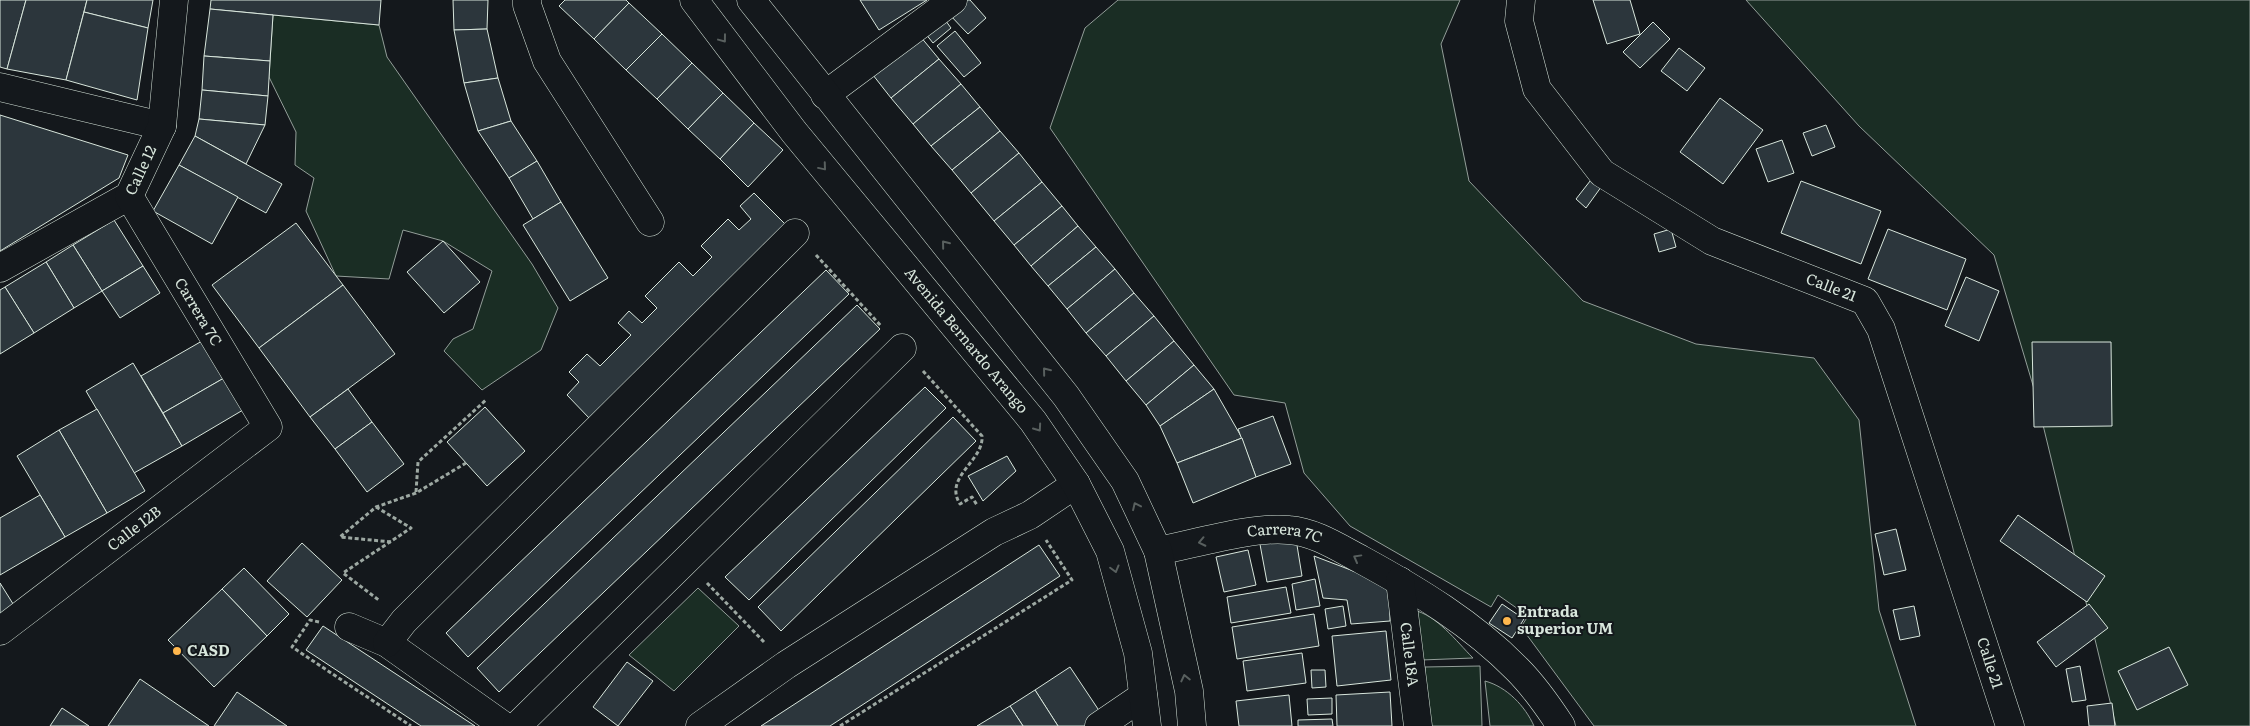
<svg xmlns="http://www.w3.org/2000/svg" width="2250" height="726" viewBox="0 0 2250 726" font-family="Literata,serif">
<rect width="100%" height="100%" fill="#14181c"/>
<!-- green -->
<g fill="#1a2d24" stroke="#939e99">
<polygon points="1118,0 1460,0 1441,44 1469,181 1583,301 1696,344 1814,358 1859,420 1879,610 1916,726 1594,726 1521,627 1528,616 1498,595 1491,607 1350,526 1304,473 1285,403 1234,395 1050,128 1085,28"/>
<polygon points="1746,0 2250,0 2250,726 2116,726 2035,392 1994,255 1859,126"/>
<polygon points="273,15 379,25 387,57 532,264 558,308 541,350 482,390 444,351 453,339 473,329 492,271 443,241 403,230 389,279 336,276 306,211 314,178 295,165 296,132 269,77"/>
<polygon points="698,588 739,626 674,691 629,655"/>
<path d="M1413 610C1437 615 1456 641 1473 658L1421 660Z"/>
<polygon points="1480,666 1482,726 1427,726 1425,667"/>
<path d="M1485 681C1507 687 1525 706 1534 726H1490Z"/>
</g>
<!-- building -->
<g fill="#2c363c" stroke="#d8e6dc">
<polygon points="0,0 26,0 7,69 0,67"/>
<polygon points="26,0 87,0 66,80 7,69"/>
<polygon points="87,0 153,0 148,28 84,12"/>
<polygon points="211,0 381,0 379,25 210,9"/>
<polygon points="453,0 488,0 487,29 454,30"/>
<polygon points="565,0 626,0 629,3 594,39 559,6"/>
<polygon points="860,0 927,0 879,30"/>
<polygon points="965,0 970,0 986,18 968,34 949,14"/>
<polygon points="1593,0 1630,0 1640,34 1607,44"/>
<polygon points="629,3 662,34 626,70 594,39"/>
<polygon points="210,9 273,15 270,61 204,56"/>
<polygon points="84,12 148,28 137,100 66,80"/>
<polygon points="940,13 951,28 933,43 921,28"/>
<polygon points="1653,22 1670,39 1640,68 1623,52"/>
<polygon points="487,29 498,78 464,83 454,30"/>
<polygon points="955,31 981,63 964,77 937,46"/>
<polygon points="662,34 692,63 657,99 626,70"/>
<polygon points="920,36 939,59 891,98 873,75"/>
<polygon points="1679,48 1705,68 1687,91 1661,71"/>
<polygon points="204,56 270,61 268,96 202,90"/>
<polygon points="939,59 961,84 913,124 891,98"/>
<polygon points="692,63 723,93 688,129 657,99"/>
<polygon points="498,78 511,121 478,131 464,83"/>
<polygon points="961,84 980,107 931,146 913,124"/>
<polygon points="202,90 268,96 265,125 199,119"/>
<polygon points="723,93 754,123 720,159 688,129"/>
<polygon points="1720,98 1763,130 1723,184 1680,152"/>
<polygon points="980,107 1000,131 952,170 931,146"/>
<polygon points="0,115 128,155 119,178 0,251"/>
<polygon points="199,119 265,125 246,164 195,136"/>
<polygon points="511,121 537,161 509,178 478,131"/>
<polygon points="754,123 783,150 748,187 720,159"/>
<polygon points="1826,125 1835,147 1812,156 1803,133"/>
<polygon points="1000,131 1019,153 971,193 952,170"/>
<polygon points="195,136 282,184 266,213 179,165"/>
<polygon points="1782,140 1794,173 1768,182 1756,149"/>
<polygon points="1019,153 1042,182 994,221 971,193"/>
<polygon points="537,161 561,202 533,219 509,178"/>
<polygon points="179,165 238,197 212,244 153,211"/>
<polygon points="1594,176 1604,183 1586,208 1576,199"/>
<polygon points="1801,181 1881,211 1861,264 1781,233"/>
<polygon points="1042,182 1062,206 1014,245 994,221"/>
<polygon points="754,193 791,230 590,419 567,395 579,382 569,372 587,354 600,366 631,335 618,323 629,311 642,323 657,308 645,296 679,262 693,276 712,257 701,246 728,219 739,230 751,219 740,206"/>
<polygon points="561,202 608,278 570,301 523,225"/>
<polygon points="1062,206 1078,226 1031,266 1014,245"/>
<polygon points="114,220 143,266 102,291 73,245"/>
<polygon points="296,223 343,285 259,348 212,285"/>
<polygon points="1078,226 1096,247 1048,286 1031,266"/>
<polygon points="1671,229 1676,247 1659,252 1654,234"/>
<polygon points="1888,229 1966,259 1947,310 1868,279"/>
<polygon points="443,241 480,282 444,313 407,272"/>
<polygon points="73,245 102,291 74,308 46,262"/>
<polygon points="1096,247 1115,269 1067,309 1048,286"/>
<polygon points="46,262 74,308 34,333 5,287"/>
<polygon points="143,266 160,293 120,318 102,291"/>
<polygon points="1115,269 1134,293 1086,333 1067,309"/>
<polygon points="826,270 849,294 468,657 446,633"/>
<polygon points="1966,277 1999,291 1979,341 1945,326"/>
<polygon points="343,285 395,354 310,417 259,348"/>
<polygon points="5,287 34,333 0,354 0,290"/>
<polygon points="1134,293 1154,316 1106,356 1086,333"/>
<polygon points="857,305 880,329 499,692 477,668"/>
<polygon points="1154,316 1174,341 1126,381 1106,356"/>
<polygon points="202,341 224,378 163,413 141,376"/>
<polygon points="1174,341 1194,365 1146,405 1126,381"/>
<polygon points="2032,342 2111,342 2112,426 2034,427"/>
<polygon points="133,363 182,446 134,473 86,391"/>
<polygon points="1194,365 1214,389 1160,426 1146,405"/>
<polygon points="224,378 243,410 182,446 163,413"/>
<polygon points="925,387 946,408 749,600 725,577"/>
<polygon points="348,389 372,422 335,449 310,417"/>
<polygon points="1214,389 1242,438 1177,463 1160,426"/>
<polygon points="485,407 525,451 487,486 447,442"/>
<polygon points="97,409 145,491 107,513 59,430"/>
<polygon points="1273,416 1291,464 1256,477 1238,429"/>
<polygon points="953,417 976,441 781,631 758,607"/>
<polygon points="372,422 404,464 367,492 335,449"/>
<polygon points="59,430 107,513 65,537 17,456"/>
<polygon points="1242,438 1256,477 1193,503 1177,463"/>
<polygon points="1007,456 1016,471 983,501 968,476"/>
<polygon points="40,495 65,537 0,575 0,518"/>
<polygon points="2018,515 2105,576 2087,602 2000,541"/>
<polygon points="1896,529 1906,570 1884,575 1875,534"/>
<polygon points="1295,533 1302,576 1267,582 1259,539"/>
<polygon points="302,543 342,580 307,617 267,581"/>
<polygon points="1039,545 1060,576 830,726 761,726"/>
<polygon points="1248,550 1256,585 1224,592 1216,557"/>
<polygon points="1314,556 1390,585 1390,621 1351,624 1347,600 1323,598"/>
<polygon points="244,568 289,614 267,636 222,589"/>
<polygon points="1315,579 1320,606 1296,610 1292,584"/>
<polygon points="0,583 15,607 0,616"/>
<polygon points="1286,587 1291,613 1231,623 1227,597"/>
<polygon points="222,589 267,636 214,687 168,640"/>
<polygon points="1502,604 1524,619 1512,638 1489,623"/>
<polygon points="2089,604 2108,628 2056,667 2037,642"/>
<polygon points="1343,606 1346,626 1328,629 1325,609"/>
<polygon points="1914,606 1920,636 1900,640 1893,610"/>
<polygon points="1314,614 1319,646 1237,659 1232,627"/>
<polygon points="323,626 475,726 421,726 306,650"/>
<polygon points="1386,631 1391,680 1337,686 1332,636"/>
<polygon points="2169,647 2188,685 2137,710 2118,671"/>
<polygon points="1302,653 1306,683 1247,691 1243,661"/>
<polygon points="627,662 653,681 618,726 593,707"/>
<polygon points="2080,666 2086,700 2072,702 2066,669"/>
<polygon points="1070,667 1102,715 1085,726 1058,726 1035,690"/>
<polygon points="1311,670 1325,670 1326,687 1312,688"/>
<polygon points="140,679 209,726 108,726"/>
<polygon points="1035,690 1058,726 1023,726 1010,706"/>
<polygon points="237,692 287,726 214,726"/>
<polygon points="1390,692 1392,726 1337,726 1336,695"/>
<polygon points="1289,695 1292,726 1239,726 1236,701"/>
<polygon points="1332,698 1332,714 1308,715 1307,699"/>
<polygon points="2112,703 2115,726 2089,726 2087,706"/>
<polygon points="1010,706 1023,726 977,726"/>
<polygon points="62,708 89,726 50,726"/>
<polygon points="1332,719 1333,726 1298,726 1298,720"/>
</g>
<g fill="none" stroke-linecap="round" stroke-linejoin="round">
<defs>
<g id="minor">
<polyline points="527,0 527,5 547,61 650,222"/>
<path id="s1" d="M1521 0 1519 21 1537 89 1602 173 1712 241 1865 301 1881 329 2010 726"/>
<polyline points="0,87 162,126"/>
<polyline points="825,95 953,0"/>
<path id="s2" d="M0 268 129 196 162 126 174 0"/>
<path id="s3" d="M1158 551C1195 544 1253 526 1289 530 1315 532 1339 548 1362 560 1417 590 1473 624 1517 669 1534 686 1548 706 1561 726"/>
<path id="s4" d="M1400 581 1418 726"/>
<polyline points="349,627 387,643 504,726"/>
<path id="s5" d="M0 631 268 427 129 196"/>
<polyline points="387,643 404,621 795,233"/>
<polyline points="517,726 902,348"/>
<polyline points="700,726 786,665 994,532 1030,515 1076,484"/>
<polyline points="1099,726 1143,696"/>
</g>
<g id="major">
<path id="s6" d="M694 0 794 132 1033 421 1076 484 1110 551 1138 653 1147 726"/>
<polyline points="751,0 1066,396 1125,481 1158,551 1189,691 1192,726"/>
</g>
</defs>
<!-- minor casing -->
<use href="#minor" stroke="#d8e6dc" stroke-width="29"/>
<!-- major casing -->
<use href="#major" stroke="#d8e6dc" stroke-width="29"/>
<!-- path -->
<g stroke="#9da8a2" stroke-width="3" stroke-dasharray="4 2.5" stroke-linecap="butt">
<polyline points="816,255 881,326"/>
<path d="M923 371 982 436C984 461 943 477 960 504L972 497 977 505"/>
<polyline points="416,492 418,462 487,399"/>
<polyline points="376,507 411,528 343,573 380,601"/>
<polyline points="391,542 340,537 376,507 416,493 466,463"/>
<polyline points="707,583 764,642"/>
<polyline points="319,622 310,620 292,647 411,726"/>
<polyline points="840,726 1072,580 1046,540"/>
</g>
<!-- minor -->
<use href="#minor" stroke="#14181c" stroke-width="28"/>
<!-- major -->
<use href="#major" stroke="#14181c" stroke-width="28"/>
</g>
<!-- one-way arrows -->
<defs><path id="oneway-chevron" d="M-2-3.5L2.5 0L-2 3.5" fill="none" stroke-width="1.6" stroke-linecap="round" stroke-linejoin="round" transform="scale(1.25)"/></defs>
<g stroke="#59605f">
<use href="#oneway-chevron" transform="translate(723 39) rotate(53)"/>
<use href="#oneway-chevron" transform="translate(823 167) rotate(50)"/>
<use href="#oneway-chevron" transform="translate(945 244) rotate(-129)"/>
<use href="#oneway-chevron" transform="translate(1046 371) rotate(-129)"/>
<use href="#oneway-chevron" transform="translate(1038 428) rotate(55)"/>
<use href="#oneway-chevron" transform="translate(1136 506) rotate(-115)"/>
<use href="#oneway-chevron" transform="translate(1202 542) rotate(168)"/>
<use href="#oneway-chevron" transform="translate(1357 558) rotate(-151)"/>
<use href="#oneway-chevron" transform="translate(1115 569) rotate(75)"/>
<use href="#oneway-chevron" transform="translate(1185 678) rotate(-103)"/>
</g>
<!-- markers -->
<g fill="#ffb74d" stroke="#14181c" stroke-width="2">
<circle cx="1507" cy="621" r="5"/>
<circle cx="177" cy="651" r="5"/>
</g>
<g text-anchor="middle" stroke-width="4" stroke-linejoin="round" paint-order="stroke">
<!-- street labels -->
<g font-size="15" fill="#d8e6dc" stroke="#14181c">
<text dy="5" stroke="none"><textPath href="#s2" startOffset="176">Calle 12</textPath></text>
<text dy="5" stroke="none"><textPath href="#s1" startOffset="455">Calle 21</textPath></text>
<text transform="translate(198 312) rotate(59)" y="5">Carrera 7C</text>
<text dy="5" stroke="none"><textPath href="#s6" startOffset="436">Avenida Bernardo Arango</textPath></text>
<text dy="5" stroke="none"><textPath href="#s5" startOffset="169">Calle 12B</textPath></text>
<text dy="5" stroke="none"><textPath href="#s3" startOffset="129">Carrera 7C</textPath></text>
<text dy="5" stroke="none"><textPath href="#s4" startOffset="74">Calle 18A</textPath></text>
<text dy="5" stroke="none"><textPath href="#s1" startOffset="875">Calle 21</textPath></text>
</g>
<!-- poi labels -->
<g font-size="15" font-weight="bold" fill="#d8e6dc" stroke="#14181c" text-anchor="start">
<text x="1517" y="617">Entrada<tspan x="1517" dy="17">superior UM</tspan></text>
<text x="187" y="656">CASD</text>
</g>
</g>
</svg>
